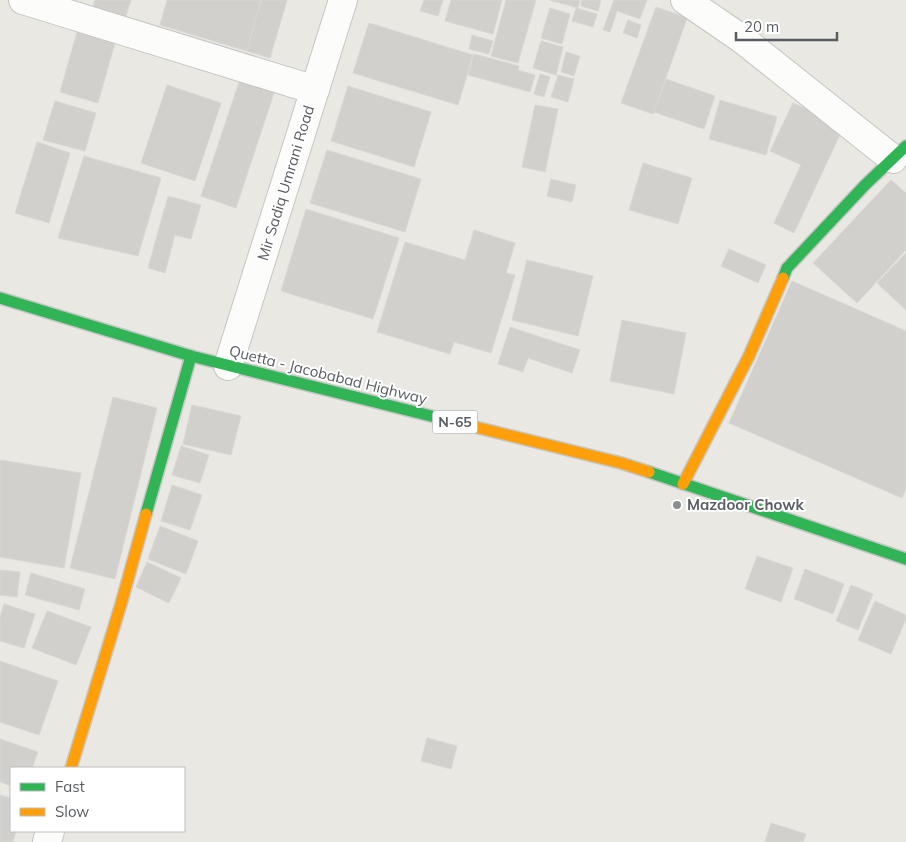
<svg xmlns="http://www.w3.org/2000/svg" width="906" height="842" viewBox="0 0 906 842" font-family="Mulish,sans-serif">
<rect width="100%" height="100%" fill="#e9e8e3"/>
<!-- building -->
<g fill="#d1d0cd" stroke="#d8d7d2">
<polygon points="95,0 131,0 125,19 92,9"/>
<polygon points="167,0 261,0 247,51 160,25"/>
<polygon points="261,0 287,0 270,58 247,51"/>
<polygon points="424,0 443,0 438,16 420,11"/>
<polygon points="451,0 502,0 493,34 445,21"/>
<polygon points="506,0 536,0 518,63 491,56"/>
<polygon points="549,0 580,0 578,8"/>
<polygon points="582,0 601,0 598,11 581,6"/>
<polygon points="614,0 647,0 640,19 617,11 610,32 603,30"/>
<polygon points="656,7 687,18 653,114 621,103"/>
<polygon points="550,8 570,14 562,44 541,38"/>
<polygon points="576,8 597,14 593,27 572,21"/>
<polygon points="628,20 641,25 637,38 623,33"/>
<polygon points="369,23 473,55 458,105 353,73"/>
<polygon points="77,32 115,43 98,103 60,92"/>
<polygon points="472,35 493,41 489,54 469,49"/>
<polygon points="541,41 563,47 556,75 533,68"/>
<polygon points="566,52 580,56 574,76 561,72"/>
<polygon points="474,54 519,66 518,70 535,75 530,92 468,75"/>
<polygon points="540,74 550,77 544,97 534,94"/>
<polygon points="558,75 574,79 568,102 551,97"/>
<polygon points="240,79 275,90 236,208 201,196"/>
<polygon points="666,79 715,96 704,129 654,112"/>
<polygon points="167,85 221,103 195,181 141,163"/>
<polygon points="348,86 431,112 414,167 331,141"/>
<polygon points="720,100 777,117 766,155 709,139"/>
<polygon points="55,101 96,113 85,151 43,140"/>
<polygon points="793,103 844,126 794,233 774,223 801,165 770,151"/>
<polygon points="535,105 558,109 545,172 522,167"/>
<polygon points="37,142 70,153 49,223 15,213"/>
<polygon points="327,150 421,179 405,232 310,203"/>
<polygon points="84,156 161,178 138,256 58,238"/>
<polygon points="643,163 692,178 678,224 629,210"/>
<polygon points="551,179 576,185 572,202 547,196"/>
<polygon points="891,180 906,193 906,250 857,303 813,263"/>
<polygon points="168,196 201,205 191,239 175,235 165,273 148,268"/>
<polygon points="306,209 399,238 373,319 281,291"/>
<polygon points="474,230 515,243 506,273 515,275 491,353 454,342 450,354 377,332 405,242 465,260"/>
<polygon points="729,249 766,265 758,283 721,266"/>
<polygon points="906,253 906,310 877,283"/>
<polygon points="527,260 593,276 578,336 512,320"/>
<polygon points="792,281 906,331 906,488 902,498 729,423"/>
<polygon points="622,320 686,333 674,394 610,381"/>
<polygon points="510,327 580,350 572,373 528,358 523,372 498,364"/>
<polygon points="113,397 157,408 115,579 70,568"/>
<polygon points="192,405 241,416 231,455 183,444"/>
<polygon points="181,446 209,455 200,483 172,475"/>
<polygon points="0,460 81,473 64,568 0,557"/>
<polygon points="172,485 202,495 190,530 161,521"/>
<polygon points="160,526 198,541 186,574 148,559"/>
<polygon points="757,556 793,568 781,602 745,589"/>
<polygon points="147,562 181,578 169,603 136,587"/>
<polygon points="805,569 844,584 833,614 794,599"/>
<polygon points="0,570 20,572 17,597 0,595"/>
<polygon points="31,573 85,589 79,610 25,595"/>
<polygon points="851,585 873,594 858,630 836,621"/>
<polygon points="875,601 906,615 906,619 891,654 858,640"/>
<polygon points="4,604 35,614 24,648 0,641 0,617"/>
<polygon points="47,611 91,627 76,665 32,648"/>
<polygon points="0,661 58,681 39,735 0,722"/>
<polygon points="427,738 457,746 451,769 421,761"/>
<polygon points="0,739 38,752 32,768 11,768 11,786 0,782"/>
<polygon points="0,795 11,798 11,831 16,831 13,842 0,842"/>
<polygon points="771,823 806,834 803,842 765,842"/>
</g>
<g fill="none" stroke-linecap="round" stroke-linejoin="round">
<defs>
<g id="street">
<polyline points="23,0 315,90"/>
<polyline points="685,0 742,39 893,159"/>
<polyline points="228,366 343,0"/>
<polyline points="47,842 50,831"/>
</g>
<g id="fast">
<polyline points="783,278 787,268 865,185 906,146"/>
<polyline points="0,298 191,356 475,427"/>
<polyline points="649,472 906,559"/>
<polyline points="146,514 191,356"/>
</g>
<g id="slow">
<polyline points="475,427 621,463 649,472"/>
<polyline points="683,484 749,356 783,278"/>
<polyline points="71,768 121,604 146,514"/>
</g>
</defs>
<!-- street casing -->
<use href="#street" stroke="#c5c5c4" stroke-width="30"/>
<!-- fast casing -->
<use href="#fast" stroke="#c6c6c5" stroke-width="14"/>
<!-- slow casing -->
<use href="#slow" stroke="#c6c6c5" stroke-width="14"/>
<!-- street -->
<use href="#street" stroke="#fcfcfb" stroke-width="28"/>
<!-- fast -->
<use href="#fast" stroke="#30b455" stroke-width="11"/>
<!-- slow -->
<use href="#slow" stroke="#ff9f0a" stroke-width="11"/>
</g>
<!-- markers -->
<circle fill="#8b8e8e" stroke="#fff" stroke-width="2" cx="677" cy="505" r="5"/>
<g text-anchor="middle" stroke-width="4" stroke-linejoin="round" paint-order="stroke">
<!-- shield labels -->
<rect fill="#fff" stroke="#8b8e90" stroke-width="1" x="432.5" y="410.5" width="45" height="23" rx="4"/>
<g font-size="14" font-weight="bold" fill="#595d61">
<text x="455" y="427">N-65</text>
</g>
<!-- street labels -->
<g font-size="15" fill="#595d61" stroke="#fff">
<text transform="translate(286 183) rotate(-73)" y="5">Mir Sadiq Umrani Road</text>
<text transform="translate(328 375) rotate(14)" y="5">Quetta - Jacobabad Highway</text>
</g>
<!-- poi labels -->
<g font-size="15" font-weight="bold" fill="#595d61" stroke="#fff" text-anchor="start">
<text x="687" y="510">Mazdoor Chowk</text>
</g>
</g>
<!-- legend -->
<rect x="10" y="767" width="175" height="65" fill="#ffffff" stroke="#bdbec0"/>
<rect x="20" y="783" width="25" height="8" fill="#30b455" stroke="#bdbec0"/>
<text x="55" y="792" font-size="15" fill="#595d61">Fast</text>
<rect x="20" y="808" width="25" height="8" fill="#ff9f0a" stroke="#bdbec0"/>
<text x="55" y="817" font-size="15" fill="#595d61">Slow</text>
<!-- scale -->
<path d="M736 32v8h101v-8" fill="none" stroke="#595d61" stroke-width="2.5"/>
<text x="744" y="32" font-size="15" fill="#595d61" stroke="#ffffff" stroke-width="4" paint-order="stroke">20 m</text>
</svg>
